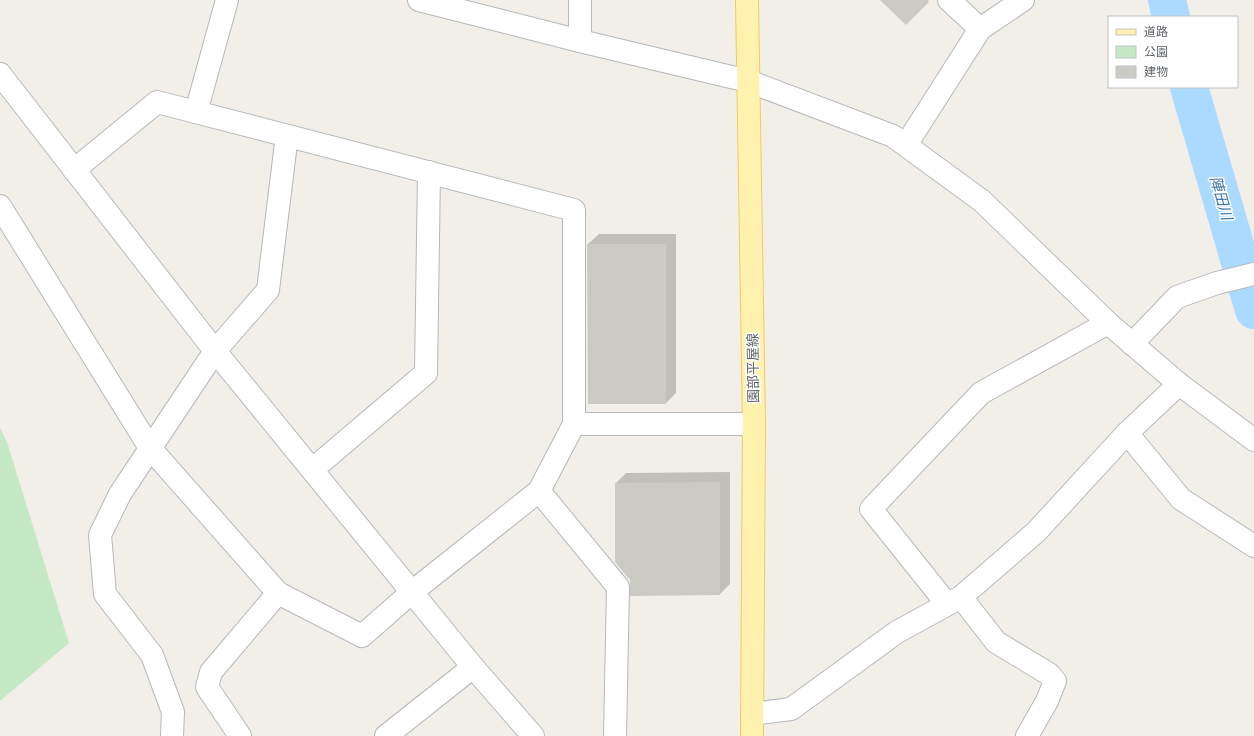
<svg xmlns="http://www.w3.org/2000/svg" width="1254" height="736" viewBox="0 0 1254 736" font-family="Roboto,'Noto Sans JP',sans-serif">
<rect width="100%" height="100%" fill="#f1efe8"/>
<!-- green -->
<polygon fill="#c5e8c5" points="0,428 7,442 69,643 0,701"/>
<!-- shadow -->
<g fill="#0003">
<polygon points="599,234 676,234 676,393 666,403 588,244"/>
<polygon points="730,472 730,584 720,594 631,580 616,483 626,473"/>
</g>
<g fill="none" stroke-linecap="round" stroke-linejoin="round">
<!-- river -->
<g stroke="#aadaff" stroke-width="38">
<polyline points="1167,0 1171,17"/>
<polyline points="1189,87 1254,310"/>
</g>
</g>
<!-- building -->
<g fill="#cccac5">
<polygon points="880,0 928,0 929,2 906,25"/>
<polygon points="587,244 666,244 666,404 588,404"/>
<polygon points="720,482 720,595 630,596 630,580 615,562 615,483"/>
</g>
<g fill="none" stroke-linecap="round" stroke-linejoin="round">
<defs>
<g id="minor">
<polyline points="949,0 980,29 1023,0"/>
<polyline points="580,41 580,0"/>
<polyline points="0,74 215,351 473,667 533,736"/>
<polyline points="196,112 227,0"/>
<polyline points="906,145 980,29"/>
<polyline points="74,170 157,102 574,210 574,424 539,491 618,587 615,736"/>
<polyline points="0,206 150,448 278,593 362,636 412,592 539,491"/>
<polyline points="1132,344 1177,297 1217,283 1254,274"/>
<polyline points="574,424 754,424"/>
<polyline points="1127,433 1181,499 1254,546"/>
<polyline points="313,469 426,373 429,172"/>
<polyline points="961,597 996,642 1049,674 1055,681 1047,701 1027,736"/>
<polyline points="947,604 871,509 981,393 1108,323"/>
<polyline points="752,714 791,709 897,632 961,597 1036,532 1127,433 1179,384"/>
<polyline points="172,736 173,712 152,655 105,594 100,535 120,494 215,351 268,290 286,143"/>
<polyline points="240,736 207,687 211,672 278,593"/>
<polyline points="386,736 473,667"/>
</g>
<polyline id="tertiary" points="419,0 580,41 748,81 893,136 982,201 1108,323 1179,384 1254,440"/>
<polyline id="primary" points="747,0 754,424 752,736"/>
</defs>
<!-- minor casing -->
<use href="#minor" stroke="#b5b8bc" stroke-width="24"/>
<!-- tertiary casing -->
<use href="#tertiary" stroke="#b5b8bc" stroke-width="24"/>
<!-- primary casing -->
<use href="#primary" stroke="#f2c960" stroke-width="24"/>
<!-- minor -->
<use href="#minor" stroke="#fff" stroke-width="22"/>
<!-- tertiary -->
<use href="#tertiary" stroke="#fff" stroke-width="22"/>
<!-- primary -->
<use href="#primary" stroke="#fff2af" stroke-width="22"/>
</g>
<g text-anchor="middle" stroke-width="3" stroke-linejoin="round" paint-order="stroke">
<!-- street labels -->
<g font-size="14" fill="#5f6368" stroke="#fff">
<text transform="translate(753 368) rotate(-91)" y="5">園部平屋線</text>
</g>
<!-- water labels -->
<g font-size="15" font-style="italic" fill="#4174aa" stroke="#fff">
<text transform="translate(1221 198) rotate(74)" y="5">陣田川</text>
</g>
</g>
<!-- legend -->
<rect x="1108" y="16" width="130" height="72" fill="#ffffff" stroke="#bfc1c3"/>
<rect x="1116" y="29" width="20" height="6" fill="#fff2af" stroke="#bfc1c3"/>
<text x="1144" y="36" font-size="12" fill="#5f6368">道路</text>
<rect x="1116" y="46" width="20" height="12" fill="#c5e8c5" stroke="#bfc1c3"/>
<text x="1144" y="56" font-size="12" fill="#5f6368">公園</text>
<rect x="1116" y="66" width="20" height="12" fill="#cccac5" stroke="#bfc1c3"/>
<text x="1144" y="76" font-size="12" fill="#5f6368">建物</text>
</svg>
